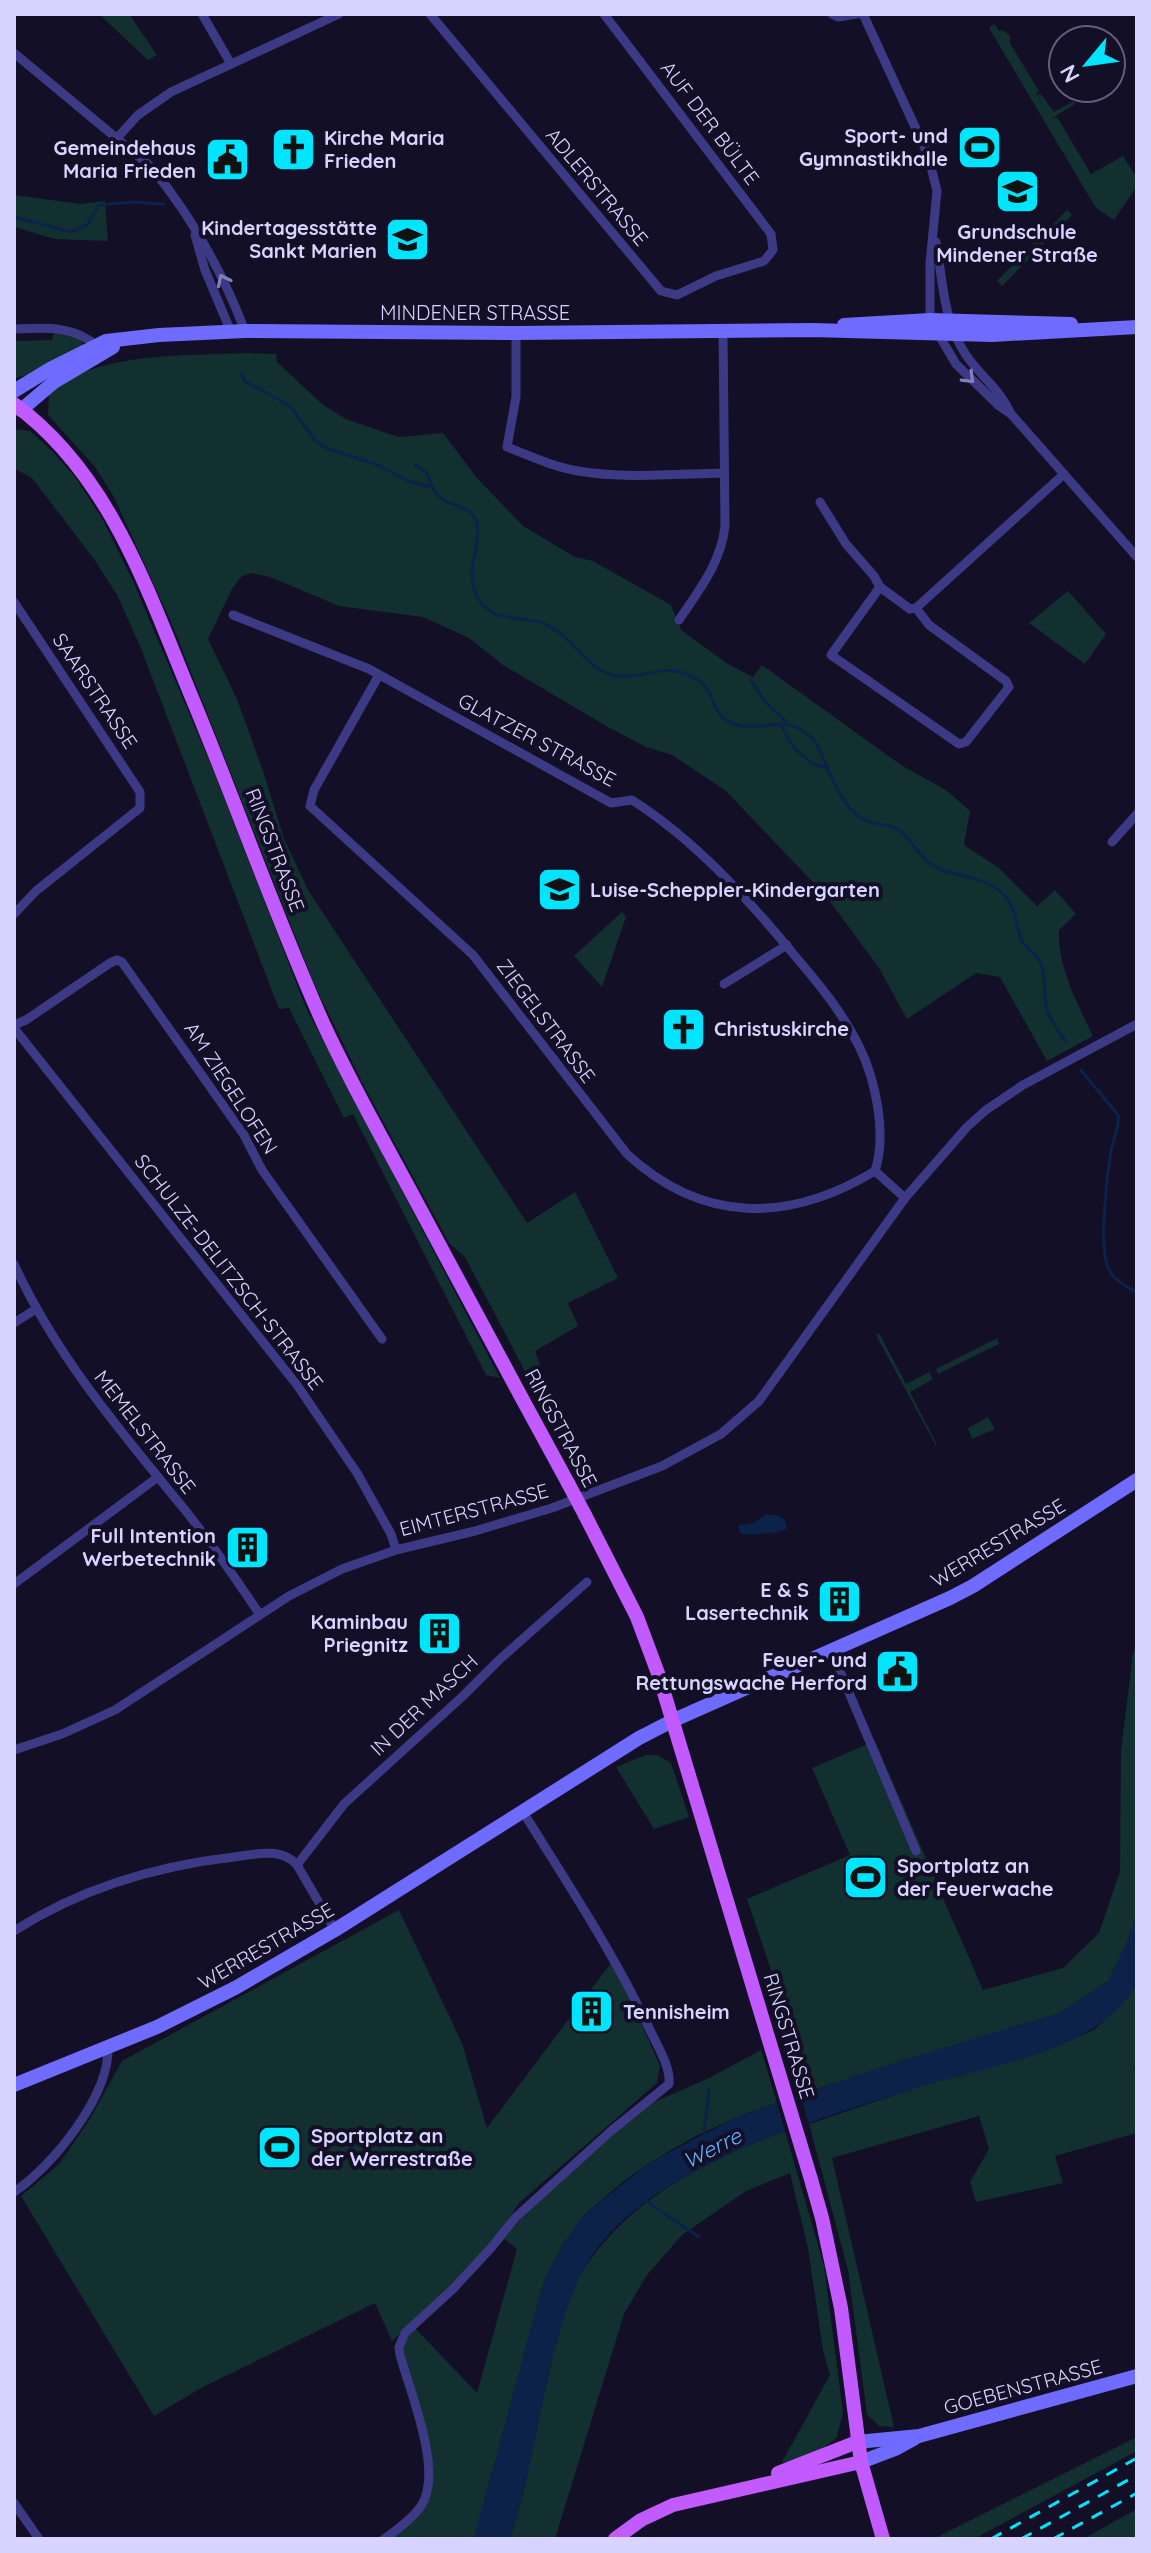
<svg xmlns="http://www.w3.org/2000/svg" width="1151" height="2553" viewBox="0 0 1151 2553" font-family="Quicksand,sans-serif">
<rect width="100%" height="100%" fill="#130f26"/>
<!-- green -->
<g fill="#12302f">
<polygon points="99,14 129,14 157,55 148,60"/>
<polygon points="995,24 999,31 1003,30 1010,36 1010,43 1039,91 1036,93 1042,103 1038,95 1040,93 1054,112 1074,101 1075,104 1051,119 1057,117 1091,174 1123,156 1137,178 1137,186 1114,220 1096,208 989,28"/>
<polygon points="14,195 81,204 105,201 108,241 55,239 14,227"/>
<polygon points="1067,210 1072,215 1002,286 997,281"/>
<polygon points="54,333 80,338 83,345 35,372 14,379 14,341 52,340"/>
<path d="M248 353 276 354 277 362 322 404 346 419 398 437 443 433 477 478 523 526 575 557 593 561 671 605 681 630 728 664 753 677 762 665 901 765 946 790 970 811 964 845 999 868 1037 906 1055 890 1076 914 1059 930C1057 965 1078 1005 1093 1036L1047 1061 1000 977 976 973 907 1019 879 968 826 896 726 791 672 755 646 747 608 727 503 665 469 638 423 617 339 606 270 577 252 573 242 576 232 589 208 639 237 699 263 771 284 839 308 890 527 1223 575 1192 618 1278 568 1303 578 1326 535 1351 581 1478 465 1257 449 1243 365 1088 315 986 172 624 114 497 95 467 48 415 49 394C57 388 65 380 74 376 128 352 191 356 248 353Z"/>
<polygon points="14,429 30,431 54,453 75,477 103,520 133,581 214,772 306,1008 500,1378 486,1375 353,1114 344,1118 289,1008 279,1009 140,646 117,595 94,559 32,478 14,468"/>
<polygon points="1068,591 1106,634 1085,664 1029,623"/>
<polygon points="622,912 626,917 602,987 574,956"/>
<polygon points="879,1333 906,1384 929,1372 933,1379 910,1392 937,1445 936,1446 876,1335"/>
<polygon points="997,1338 999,1344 938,1374 936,1369"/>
<polygon points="988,1417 995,1429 972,1439 968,1428"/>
<polygon points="1137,1643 1137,1915 1126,1946 1108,1981 1062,2012 800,2094 785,2043 795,2041 747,1899 850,1855 812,1768 875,1741 983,1990 1063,1968 1099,1933 1120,1871 1121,1751 1133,1653"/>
<polygon points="646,1755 657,1755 671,1763 689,1817 654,1829 616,1767"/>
<polygon points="399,1910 462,2043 487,2128 611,1963 629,1995 660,2066 657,2083 519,2203 498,2236 453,2286 392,2341 375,2303 201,2388 154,2416 21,2196 59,2164 88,2122 122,2061"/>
<polygon points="1137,1984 1137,2065 1134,2068 1137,2077 1137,2133 1055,2156 1063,2183 976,2202 970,2182 989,2149 979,2116 832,2158 894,2427 879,2426 867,2414 848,2270 809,2124 921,2086 1041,2052 1094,2030 1126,1999"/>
<polygon points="761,2050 777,2103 737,2117 694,2137 649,2163 624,2181 583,2216 560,2249 544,2281 474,2539 389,2539 420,2513 432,2476 402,2343 415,2328 477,2393 517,2249 504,2239 530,2208 606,2139 652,2103 709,2078"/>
<path d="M785 2131 824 2266 843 2412 837 2437C824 2449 800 2465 782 2462L830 2375 823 2350 808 2248 790 2173 746 2191 682 2235 647 2275 624 2314 555 2539H510C529 2479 538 2416 553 2355 558 2338 561 2319 567 2302 606 2210 696 2165 785 2131Z"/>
<polygon points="1137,2437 1137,2451 974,2539 933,2539"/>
<polygon points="1137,2509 1137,2539 1083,2539"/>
</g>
<!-- water -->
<g fill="#0c2248">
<path d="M765 1515H777L785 1520 787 1529C779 1533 749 1536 740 1533L738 1525 752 1524Z"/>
<path d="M1137 1915C1137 1931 1142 1975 1135 1987 1097 2052 986 2066 920 2087 821 2118 672 2160 603 2241 575 2275 564 2315 553 2356 538 2417 529 2480 510 2539H474L544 2281 560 2249 583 2216 649 2163 737 2117 884 2066 1062 2012 1108 1981 1125 1946Z"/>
</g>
<!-- pier -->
<polygon fill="#130f26" points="799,2090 810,2128 786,2134 776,2099"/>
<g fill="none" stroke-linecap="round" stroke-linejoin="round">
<!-- stream -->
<g stroke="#0c2248" stroke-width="3">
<polyline points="14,217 71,232 87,225 99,205 131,202 164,204"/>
<path d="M241 373 245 381 290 406 314 439 326 448 378 465 410 482 432 487C434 490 436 494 439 497 450 507 473 505 477 524 482 550 459 578 483 605 498 622 525 616 545 624 571 635 584 667 612 675 638 682 663 662 689 675 693 677 701 681 704 685 715 697 713 716 731 723 761 735 782 711 811 737 817 742 819 750 823 758 832 779 842 805 861 818 873 826 890 823 900 831 916 844 922 864 945 871 967 878 987 877 1005 896 1017 909 1015 926 1022 941 1027 950 1037 954 1041 964 1047 977 1043 991 1046 1005 1048 1019 1059 1031 1066 1042"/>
<polyline points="415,465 427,473 432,486"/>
<polyline points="751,680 765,702 787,722"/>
<polyline points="780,724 795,749 811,763 827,768"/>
<path d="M1081 1070 1118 1115C1120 1127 1113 1139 1111 1151 1107 1176 1098 1248 1109 1269 1114 1281 1127 1286 1137 1293"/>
<polyline points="704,2133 709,2089"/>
<polyline points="646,2201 699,2237"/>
</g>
<!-- street -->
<g stroke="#3d3a85" stroke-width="9">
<polyline points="202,14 231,64"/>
<polyline points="430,14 661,291 677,295 716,276 764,261 773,250 771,234 604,14"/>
<polyline points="832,14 838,17 857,14"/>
<polyline points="863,14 928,155 937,191 930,263 930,320 956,364 998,405 1011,414 1137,557"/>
<path d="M14 53 150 166C191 215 222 271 245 331"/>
<polyline points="117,138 138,115 171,92 339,14"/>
<polyline points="195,235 205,270 231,332"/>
<path d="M936 242C943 281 943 321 966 355 980 376 1001 390 1011 414"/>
<path d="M14 329C45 328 71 325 96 345"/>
<path d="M516 333V397L507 447C530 456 554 467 578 471 625 479 676 474 723 473"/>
<polyline points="820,502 846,544 874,576 880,587"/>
<polyline points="14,602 140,792 140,808 36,891 14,914"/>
<polyline points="916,608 929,625 1006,681 1009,687 966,742 959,744 831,655 880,587 910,609 916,608 1064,474"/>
<path d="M233 615 369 669 611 803 632 800C695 840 748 899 795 956 819 984 842 1012 859 1046 876 1081 887 1134 875 1171"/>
<path d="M679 620C699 590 721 563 725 526L723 330"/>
<path d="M379 675 314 790 310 806 473 955 627 1154C703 1224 789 1223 875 1171"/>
<polyline points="1112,842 1137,814"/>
<polyline points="724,984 787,945"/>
<polyline points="14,1025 26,1020 110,963 117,960 122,962 244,1135 262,1170 382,1339"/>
<polyline points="14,1028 297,1385 357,1473 391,1534 396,1550"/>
<polyline points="875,1171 905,1198"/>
<path d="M14 1264C56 1356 121 1432 185 1510 212 1544 236 1579 260 1615"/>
<polyline points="14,1323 36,1309"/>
<polyline points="14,1584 158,1477"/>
<polyline points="831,1650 916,1851"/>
<polyline points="14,1750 62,1734 115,1710 289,1596 342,1569 396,1550 475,1531 552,1508 662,1466 721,1434 759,1401 905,1198 967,1127 986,1110 1023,1085 1137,1024"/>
<polyline points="297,1865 344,1804 463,1696 500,1659 587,1582"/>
<path d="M14 1931C81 1888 155 1866 234 1857 256 1854 281 1847 297 1865L335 1930"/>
<path d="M14 2192C53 2166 110 2095 108 2047"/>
<polyline points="14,2503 39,2539"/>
<path d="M384 2539C397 2530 412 2519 421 2506 444 2472 410 2392 400 2355L399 2347 405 2333 453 2289 491 2248 516 2217 611 2131 669 2084C671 2068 658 2047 651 2032 615 1955 568 1884 523 1812"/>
</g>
<!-- secondary -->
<g stroke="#6f6bff" stroke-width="14">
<polyline points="844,325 930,320 1071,324"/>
<polyline points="14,391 50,369 106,341 159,335 245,331 516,333 812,330 992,335 1137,327"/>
<polyline points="21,410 54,382 113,347"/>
<polyline points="14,2085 157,2027 235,1988 335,1930 639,1738 674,1720 950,1598 973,1586 1137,1480"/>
<polyline points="857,2442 919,2436 1137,2376"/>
<polyline points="861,2462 895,2449 915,2438"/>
</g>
<!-- primary -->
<g stroke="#c25bff" stroke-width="14">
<path d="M14 404C109 473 147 589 190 693 236 803 275 915 323 1023 351 1084 385 1143 417 1203 467 1296 517 1390 568 1483"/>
<polyline points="585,1515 637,1617 659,1676 810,2176 822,2218 841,2308 861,2462 883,2539"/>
<polyline points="778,2473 857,2442"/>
<polyline points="615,2539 641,2520 673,2505 861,2462"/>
</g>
<!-- rail -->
<g stroke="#00e5ff" stroke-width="3" stroke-dasharray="12 10" stroke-linecap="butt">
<polyline points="991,2539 1137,2458"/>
<polyline points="1021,2539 1137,2475"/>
<polyline points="1053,2539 1137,2493"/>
</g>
<!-- primary-bridge -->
<polyline stroke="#c25bff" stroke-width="14" points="568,1483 585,1515"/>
</g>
<!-- one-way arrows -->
<defs><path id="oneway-chevron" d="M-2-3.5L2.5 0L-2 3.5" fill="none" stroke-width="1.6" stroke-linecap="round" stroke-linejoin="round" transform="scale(2)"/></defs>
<g stroke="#837fbc">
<use href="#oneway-chevron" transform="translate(223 280) rotate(-116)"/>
<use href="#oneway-chevron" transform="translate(969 378) rotate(45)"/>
</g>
<!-- icons -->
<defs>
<symbol id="stadium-square" viewBox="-11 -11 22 22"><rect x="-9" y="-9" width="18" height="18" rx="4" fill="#00e5ff" stroke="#130f26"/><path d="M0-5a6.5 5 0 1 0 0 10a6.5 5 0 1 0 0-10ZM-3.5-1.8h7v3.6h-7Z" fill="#111"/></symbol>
<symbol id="church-square" viewBox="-11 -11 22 22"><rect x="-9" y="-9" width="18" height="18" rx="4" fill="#00e5ff" stroke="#130f26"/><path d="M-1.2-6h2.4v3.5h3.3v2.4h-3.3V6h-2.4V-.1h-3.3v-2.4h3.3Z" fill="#111"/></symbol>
<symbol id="civic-square" viewBox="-11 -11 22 22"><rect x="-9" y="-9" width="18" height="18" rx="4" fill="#00e5ff" stroke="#130f26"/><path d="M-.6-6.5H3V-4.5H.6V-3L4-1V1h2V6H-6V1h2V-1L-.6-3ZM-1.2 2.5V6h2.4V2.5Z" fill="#111"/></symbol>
<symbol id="school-square" viewBox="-11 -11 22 22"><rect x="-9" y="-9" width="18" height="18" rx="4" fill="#00e5ff" stroke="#130f26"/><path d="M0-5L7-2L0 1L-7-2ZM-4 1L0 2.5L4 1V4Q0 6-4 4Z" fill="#111"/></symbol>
<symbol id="building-square" viewBox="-11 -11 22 22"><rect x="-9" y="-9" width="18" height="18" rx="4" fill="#00e5ff" stroke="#130f26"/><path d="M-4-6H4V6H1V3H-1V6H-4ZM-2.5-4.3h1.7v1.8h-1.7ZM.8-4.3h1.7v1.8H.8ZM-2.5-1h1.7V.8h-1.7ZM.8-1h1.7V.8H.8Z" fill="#111"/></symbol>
</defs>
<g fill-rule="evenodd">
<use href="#stadium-square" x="954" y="122" width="51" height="51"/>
<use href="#church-square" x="268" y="124" width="51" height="51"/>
<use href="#civic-square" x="202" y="134" width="51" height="51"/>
<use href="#school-square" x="992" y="166" width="51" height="51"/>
<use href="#school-square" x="382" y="214" width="51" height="51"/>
<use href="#school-square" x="534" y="864" width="51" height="51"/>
<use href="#church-square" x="658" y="1004" width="51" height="51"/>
<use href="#building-square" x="222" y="1522" width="51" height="51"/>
<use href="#building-square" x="814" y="1576" width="51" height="51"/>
<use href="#building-square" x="414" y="1608" width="51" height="51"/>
<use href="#civic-square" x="872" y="1646" width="51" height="51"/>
<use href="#stadium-square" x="840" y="1852" width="51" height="51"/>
<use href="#building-square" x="566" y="1986" width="51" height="51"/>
<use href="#stadium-square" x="254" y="2122" width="51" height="51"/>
</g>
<g text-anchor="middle" stroke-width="8" stroke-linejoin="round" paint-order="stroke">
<!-- street labels -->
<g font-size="20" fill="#d9d4ff" stroke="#130f26">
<text transform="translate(710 123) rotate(53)" y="7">AUF DER BÜLTE</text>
<text transform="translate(597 187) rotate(50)" y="7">ADLERSTRASSE</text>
<text x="475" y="320">MINDENER STRASSE</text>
<text transform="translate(95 691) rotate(56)" y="7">SAARSTRASSE</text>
<text transform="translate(537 740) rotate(28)" y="7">GLATZER STRASSE</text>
<text transform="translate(275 850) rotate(69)" y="7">RINGSTRASSE</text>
<text transform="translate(546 1021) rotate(53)" y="7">ZIEGELSTRASSE</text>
<text transform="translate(231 1088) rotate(57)" y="7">AM ZIEGELOFEN</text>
<text transform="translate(229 1272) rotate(52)" y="7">SCHULZE-DELITZSCH-STRASSE</text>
<text transform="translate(561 1428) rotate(62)" y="7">RINGSTRASSE</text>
<text transform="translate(145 1432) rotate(52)" y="7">MEMELSTRASSE</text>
<text transform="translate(474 1510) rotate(-15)" y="7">EIMTERSTRASSE</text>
<text transform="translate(998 1543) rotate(-31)" y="7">WERRESTRASSE</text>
<text transform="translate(424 1705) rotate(-43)" y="7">IN DER MASCH</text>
<text transform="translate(266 1946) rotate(-30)" y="7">WERRESTRASSE</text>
<text transform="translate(789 2036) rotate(73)" y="7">RINGSTRASSE</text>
<text transform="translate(1023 2387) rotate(-15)" y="7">GOEBENSTRASSE</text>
</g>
<!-- poi labels -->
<g font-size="20" font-weight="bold" fill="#d9d4ff" stroke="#130f26" text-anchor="end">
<text x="948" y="143">Sport- und<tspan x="948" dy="23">Gymnastikhalle</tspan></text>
<text x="324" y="145" text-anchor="start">Kirche Maria<tspan x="324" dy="23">Frieden</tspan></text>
<text x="196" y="155">Gemeindehaus<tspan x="196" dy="23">Maria Frieden</tspan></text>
<text x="377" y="235">Kindertagesstätte<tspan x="377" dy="23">Sankt Marien</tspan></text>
<text x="1017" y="239" text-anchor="middle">Grundschule<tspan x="1017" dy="23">Mindener Straße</tspan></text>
<text x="590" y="897" text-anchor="start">Luise-Scheppler-Kindergarten</text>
<text x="714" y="1036" text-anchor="start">Christuskirche</text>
<text x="216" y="1543">Full Intention<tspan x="216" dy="23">Werbetechnik</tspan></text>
<text x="809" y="1597">E &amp; S<tspan x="809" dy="23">Lasertechnik</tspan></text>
<text x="408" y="1629">Kaminbau<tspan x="408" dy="23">Priegnitz</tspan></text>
<text x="867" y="1667">Feuer- und<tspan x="867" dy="23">Rettungswache Herford</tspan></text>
<text x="897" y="1873" text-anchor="start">Sportplatz an<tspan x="897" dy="23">der Feuerwache</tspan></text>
<text x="623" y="2019" text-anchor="start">Tennisheim</text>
<text x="311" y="2143" text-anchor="start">Sportplatz an<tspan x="311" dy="23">der Werrestraße</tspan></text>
</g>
<!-- water labels -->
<g font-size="22" font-style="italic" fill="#62b6ff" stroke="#130f26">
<text transform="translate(712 2148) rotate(-27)" y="8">Werre</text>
</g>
</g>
<!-- border -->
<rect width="1151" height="2553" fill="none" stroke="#d9d4ff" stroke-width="32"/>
<!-- north arrow -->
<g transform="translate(1087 64) rotate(241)"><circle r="38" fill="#130f26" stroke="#625e7d" stroke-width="2"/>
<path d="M0-6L14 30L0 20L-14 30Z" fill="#00e5ff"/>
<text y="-12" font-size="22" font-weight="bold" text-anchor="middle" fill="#d9d4ff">N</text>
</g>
</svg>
